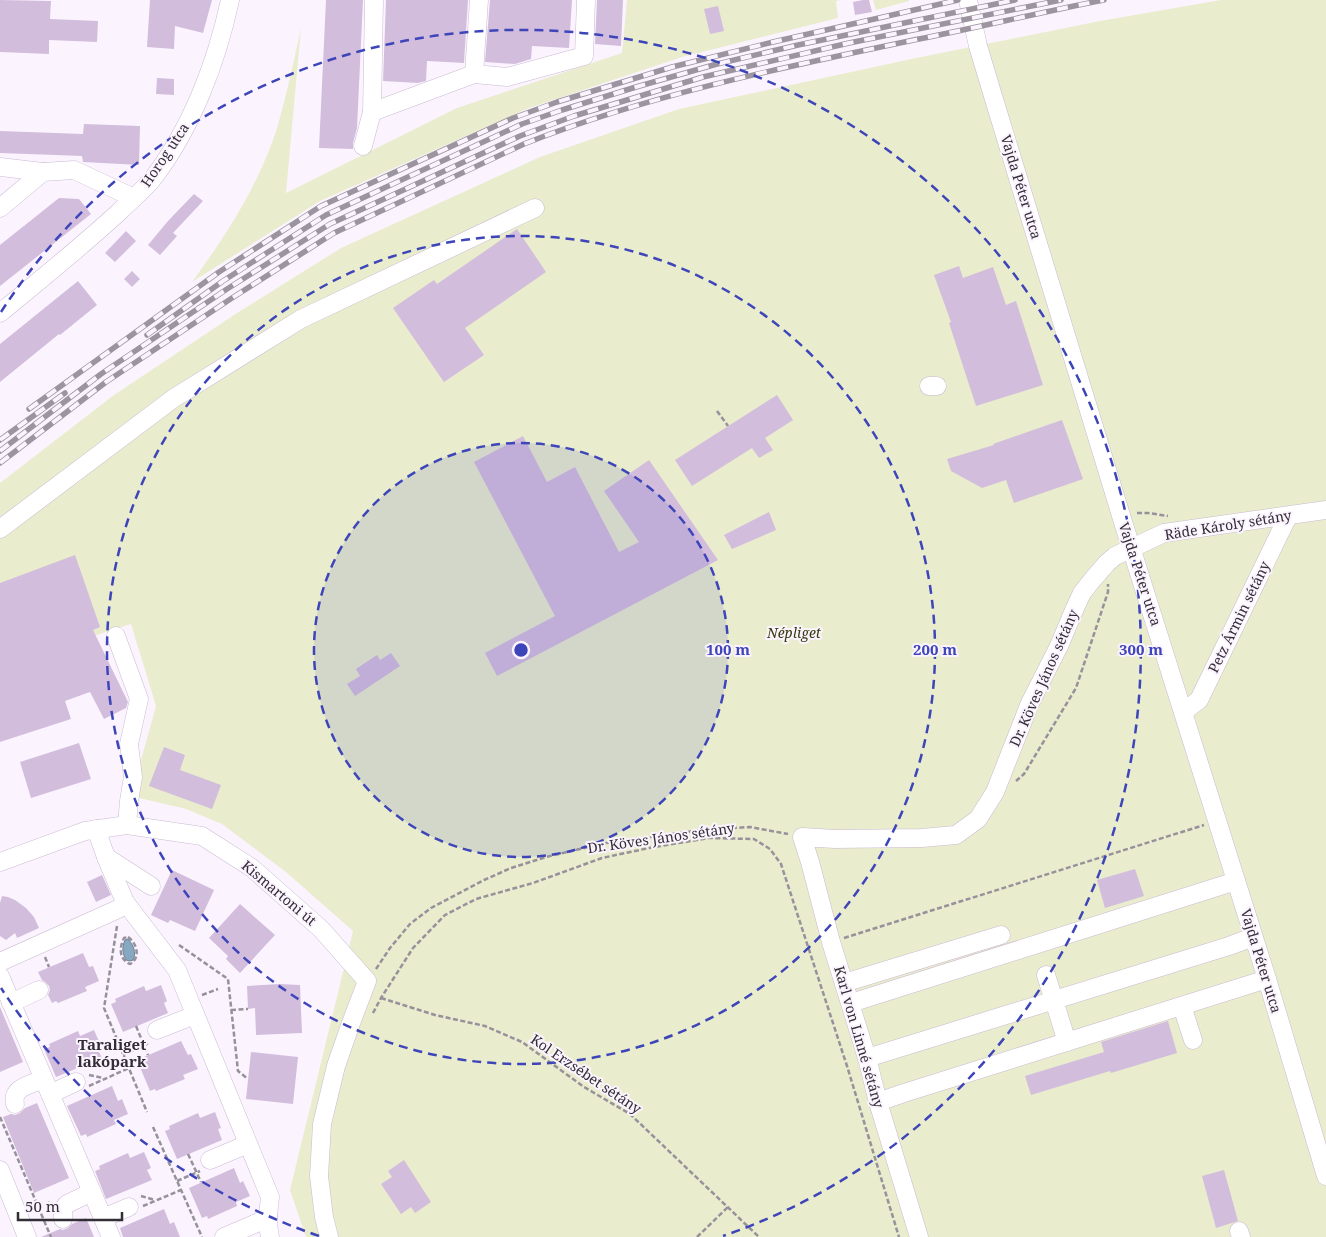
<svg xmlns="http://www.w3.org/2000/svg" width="1326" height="1237" viewBox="0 0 1326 1237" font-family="'Noto Serif',serif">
<rect width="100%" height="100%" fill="#fbf4ff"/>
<!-- green -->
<g fill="#e9eccd">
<path d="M627 0H840L836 1 838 18 682 57 529 108 320 201 192 282C227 234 260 183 278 125 287 93 294 60 301 28L286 193 457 108 622 53Z"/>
<polygon points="873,0 909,0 909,1 876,10"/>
<polygon points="1221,0 1326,0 1326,1237 306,1237 290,1190 353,931 286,872 222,824 186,809 131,796 156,706 131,624 0,666 0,483 114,395 237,313 341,248 540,157 679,109 916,58 1100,21"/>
</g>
<!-- water -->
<path fill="#87a8c1" stroke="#6e8397" d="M128 939C133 944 137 953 133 960L130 961 126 960C122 953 122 947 125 940Z"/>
<!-- building -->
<g fill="#d3bddd">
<polygon points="0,0 51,1 50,19 98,21 97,42 49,40 49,54 0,52"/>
<polygon points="150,0 212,0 203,33 175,26 174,49 147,47"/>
<polygon points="326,0 363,0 357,128 353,143 353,149 319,148"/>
<polygon points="386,0 468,0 464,63 427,61 426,81 418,83 383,81"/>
<polygon points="490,0 572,0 569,48 532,46 531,59 515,64 485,62"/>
<polygon points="597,0 623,0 621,46 595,44"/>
<polygon points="863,0 869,0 872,12 855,15 853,2"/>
<polygon points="718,6 724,31 710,34 704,9"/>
<polygon points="157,78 174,79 174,95 156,94"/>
<polygon points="84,124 140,126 139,165 83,162 82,156 0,153 0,131 83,134"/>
<polygon points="194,194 203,201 173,233 177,236 160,255 148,245 168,221"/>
<polygon points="59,198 79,199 91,214 0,286 0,245"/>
<polygon points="517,229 546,272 465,328 484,355 444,382 393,308 434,280 437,284"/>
<polygon points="126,231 136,241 115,262 105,253"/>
<polygon points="959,266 963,278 993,267 1006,305 1016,301 1043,385 976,406 949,323 951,322 934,275"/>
<polygon points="132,271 140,279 132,287 124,279"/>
<polygon points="78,281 97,305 60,335 59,334 0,382 0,344"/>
<polygon points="777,395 793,420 765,438 773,450 759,458 752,448 692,486 675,460"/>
<polygon points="1062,420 1083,479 1014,503 1006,480 982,488 951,471 947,459 994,445 993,444"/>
<polygon points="523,436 547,482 575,467 619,552 639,542 604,491 649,460 718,560 497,676 485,653 555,616 474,462"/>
<polygon points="769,512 776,530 732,549 724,535"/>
<polygon points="75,555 100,627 93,630 128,702 126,708 104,719 90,692 65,701 71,719 0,742 0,583"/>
<polygon points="391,653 400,666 355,696 347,684 360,676 356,669 377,655 380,660"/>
<polygon points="79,743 91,779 31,798 20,762"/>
<polygon points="164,747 185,755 180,770 221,785 212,809 149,786"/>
<polygon points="1135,869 1144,896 1105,908 1097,880"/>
<polygon points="172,870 214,890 195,931 170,920 168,923 151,915"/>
<polygon points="102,875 111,895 96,902 87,882"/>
<polygon points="2,896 8,897 15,900 26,908 34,917 39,928 17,938 15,933 6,940 0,936 0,903"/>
<polygon points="240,904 275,935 240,973 226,959 228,956 209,938"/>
<polygon points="83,953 89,967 93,966 99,981 85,987 87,991 58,1003 56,1001 52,1003 48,995 50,990 49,986 45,982 42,980 38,972"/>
<polygon points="280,984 300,985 302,1033 256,1035 255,1008 248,1009 247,986"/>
<polygon points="161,985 167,1001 164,1003 168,1013 123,1032 111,1004 116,1002 115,999 144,986 146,991"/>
<polygon points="0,1007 23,1062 0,1072"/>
<polygon points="1168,1021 1177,1053 1111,1073 1110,1071 1031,1095 1025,1076 1104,1052 1101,1042"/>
<polygon points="94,1030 101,1046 97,1048 102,1058 56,1077 44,1049 50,1047 49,1044 78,1031 80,1036"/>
<polygon points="181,1041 188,1055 191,1054 198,1069 183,1075 185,1079 156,1091 155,1089 150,1091 137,1060"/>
<polygon points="251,1052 298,1057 293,1104 246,1099"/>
<polygon points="112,1086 118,1101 122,1099 128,1114 114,1120 116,1124 87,1137 86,1134 81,1136 67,1106"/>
<polygon points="37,1103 69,1178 34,1193 3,1117 11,1114 15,1115 20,1113 25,1108"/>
<polygon points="215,1112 221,1128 218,1129 222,1140 177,1159 165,1131 170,1129 169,1126 198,1113 200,1118"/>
<polygon points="144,1152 151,1168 147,1170 152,1180 106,1199 95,1171 100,1169 99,1166 128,1153 130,1158"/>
<polygon points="404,1160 431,1202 415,1213 411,1207 401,1214 381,1184 392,1177 388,1171"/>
<polygon points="234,1168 240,1183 243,1181 250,1196 236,1202 237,1206 208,1219 207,1216 202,1218 189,1188"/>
<polygon points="1224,1170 1238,1221 1216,1228 1202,1176"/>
<polygon points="164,1209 170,1224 174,1222 180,1237 123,1237 120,1228"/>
<polygon points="86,1218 94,1237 41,1237 60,1229 63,1230 68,1228 72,1224"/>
</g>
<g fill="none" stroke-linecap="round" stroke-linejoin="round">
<defs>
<g id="minor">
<polyline points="968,0 978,46 993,96 1123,522 1267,979 1326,1176"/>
<polyline points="474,74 479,0"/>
<polyline points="372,112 474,74 507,77 584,56 586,0"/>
<polyline points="363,146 372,112 374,0"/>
<polyline points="0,167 43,172"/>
<polyline points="0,208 43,172 74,170 134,198"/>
<path d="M0 313C40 280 81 247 119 212 131 200 144 190 154 177 192 127 217 61 230 0"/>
<polyline points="929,386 937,386"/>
<polyline points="0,529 174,398 301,319 535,208"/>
<polyline points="116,636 139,699 129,744 133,777 129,801 127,825"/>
<polyline points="1183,712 1199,700 1288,516"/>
<polyline points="96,829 106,857 125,902 177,970 270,1197 268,1216 259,1222 224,1237"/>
<polyline points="106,857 151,886"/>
<polyline points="0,862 85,831 127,825 202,836 252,868 321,929 367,981 351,1023 336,1066 322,1124 319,1176 324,1217 329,1237"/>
<polyline points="0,962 127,905"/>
<polyline points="1046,975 1067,1042"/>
<polyline points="0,976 111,1237"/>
<polyline points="844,983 1001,935"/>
<polyline points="11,1003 39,990"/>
<polyline points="851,1003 1236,881"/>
<polyline points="1182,1006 1193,1040"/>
<polyline points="157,1030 195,1015"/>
<polyline points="867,1058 1229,946 1253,937"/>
<polyline points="50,1094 76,1082"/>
<polyline points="878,1102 904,1093 1267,979"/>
<path d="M15 1104C11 1087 32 1084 44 1079"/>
<polyline points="210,1160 248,1144"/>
<polyline points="0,1170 27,1237"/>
<polyline points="268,1216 268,1225 270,1237"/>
<polyline points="103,1218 129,1207"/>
<polyline points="63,1219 63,1209 67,1204 92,1192"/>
<polyline points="1239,1231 1241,1237"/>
<polyline points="919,1237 878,1102 867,1058 831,942 810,862 802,837 835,839 922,838 956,835 978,819 995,792 1030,703 1059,646 1075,608 1082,593 1093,579 1107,563 1115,556 1164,533 1326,510"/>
</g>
</defs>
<!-- minor casing -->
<use href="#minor" stroke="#cbbad2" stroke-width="19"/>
<!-- path -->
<g stroke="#97919b" stroke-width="2.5" stroke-dasharray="5 2.5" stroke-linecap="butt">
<polyline points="717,411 728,426"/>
<polyline points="1137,513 1148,513 1168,516"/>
<polyline points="1016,781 1024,774 1076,688 1108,592 1108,584"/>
<polyline points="117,926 104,1008 147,1112"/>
<path d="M128 937C137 943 141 958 130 964 119 959 119 948 124 938Z"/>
<polyline points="844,938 1204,825"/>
<polyline points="179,945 228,979 238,1071 248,1079"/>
<polyline points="45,957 49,967"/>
<polyline points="376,969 390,948 410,924 431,908 484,880 511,868 546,857 606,843 702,830 750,827 788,834"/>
<polyline points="202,995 218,989"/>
<polyline points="381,998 435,1015 485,1026 522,1042 584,1087 630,1114 759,1237"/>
<polyline points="231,1010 248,1009"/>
<polyline points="373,1013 381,998 413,948 445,915 476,899 533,883 602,858 649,848 709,838 754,839 770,849 781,864 847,1066 899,1237"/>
<polyline points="136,1026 148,1055"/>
<polyline points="123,1055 149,1043"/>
<polyline points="89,1075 103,1078"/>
<polyline points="89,1086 129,1068"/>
<polyline points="0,1117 51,1237"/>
<polyline points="153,1127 202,1237"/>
<polyline points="188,1154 201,1182"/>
<polyline points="177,1181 200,1171"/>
<polyline points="141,1196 155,1200"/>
<polyline points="143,1206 181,1190"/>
<polyline points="38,1207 51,1202"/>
<polyline points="697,1237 728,1207"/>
</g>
<!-- minor -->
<use href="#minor" stroke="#fff" stroke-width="18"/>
<defs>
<g id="rail">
<polyline points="147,335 223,281 326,215 522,124 562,110 636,87 717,64 798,45 1015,0"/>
<polyline points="29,409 219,272 321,206 513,118 557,102 672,67 773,42 958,0"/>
<polyline points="0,440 65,393"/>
<polyline points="0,451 101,374 227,289 330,224 520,136 574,116 703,77 849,43 1061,0"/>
<path d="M0 463 106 382 232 298 334 233 524 144C651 94 785 67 919 39 980 27 1042 12 1104 0"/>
</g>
</defs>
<!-- rail casing -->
<use href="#rail" stroke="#9c959f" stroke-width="5.5"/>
<!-- rail -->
<use href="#rail" stroke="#fbf4ff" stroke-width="4" stroke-dasharray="11" stroke-linecap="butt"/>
</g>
<!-- distance rings -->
<circle cx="521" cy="650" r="207" fill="#3d45b9" fill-opacity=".12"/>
<g fill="none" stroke="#3d45b9" stroke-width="2.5" stroke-dasharray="9 6">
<circle cx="521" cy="650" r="207"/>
<circle cx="521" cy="650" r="414"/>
<path d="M319 1236A620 620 0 0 1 1 988M1 312A620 620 0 1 1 723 1236"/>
</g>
<g text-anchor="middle" stroke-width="4" stroke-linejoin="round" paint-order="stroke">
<!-- street labels -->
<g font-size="14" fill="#332d36" stroke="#fbf4ff">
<text transform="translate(165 155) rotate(-56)" y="5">Horog utca</text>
<text transform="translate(1021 187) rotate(73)" y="5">Vajda Péter utca</text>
<text transform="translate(1228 525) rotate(-9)" y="5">Räde Károly sétány</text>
<text transform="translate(1140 574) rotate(72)" y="5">Vajda Péter utca</text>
<text transform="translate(1239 617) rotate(-64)" y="5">Petz Ármin sétány</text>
<text transform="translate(1044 678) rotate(-66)" y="5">Dr. Köves János sétány</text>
<text transform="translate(661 838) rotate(-8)" y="5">Dr. Köves János sétány</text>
<text transform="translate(279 893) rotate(40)" y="5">Kismartoni út</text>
<text transform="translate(1261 961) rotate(73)" y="5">Vajda Péter utca</text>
<text transform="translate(859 1037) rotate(74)" y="5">Karl von Linné sétány</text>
<text transform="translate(586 1074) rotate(34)" y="5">Kol Erzsébet sétány</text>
</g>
<!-- park labels -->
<g font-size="14" font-style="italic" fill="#36390a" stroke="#fbf4ff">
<text x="794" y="638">Népliget</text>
</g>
<!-- neighbourhood labels -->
<g font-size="15" font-weight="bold" fill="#332d36" stroke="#fbf4ff">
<text x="112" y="1050">Taraliget<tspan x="112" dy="17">lakópark</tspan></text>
</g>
</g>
<circle cx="521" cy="650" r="8" fill="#3d45b9" stroke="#fbf4ff" stroke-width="2.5"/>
<g font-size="15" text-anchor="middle" font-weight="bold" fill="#3d45b9" stroke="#fbf4ff" stroke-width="4" stroke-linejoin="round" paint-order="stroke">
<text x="728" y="655">100 m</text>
<text x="935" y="655">200 m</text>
<text x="1141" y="655">300 m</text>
</g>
<!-- scale -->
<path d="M18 1212v8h104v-8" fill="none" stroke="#332d36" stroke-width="2.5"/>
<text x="25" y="1212" font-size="15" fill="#332d36" stroke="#fbf4ff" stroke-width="4" paint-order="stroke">50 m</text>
</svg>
